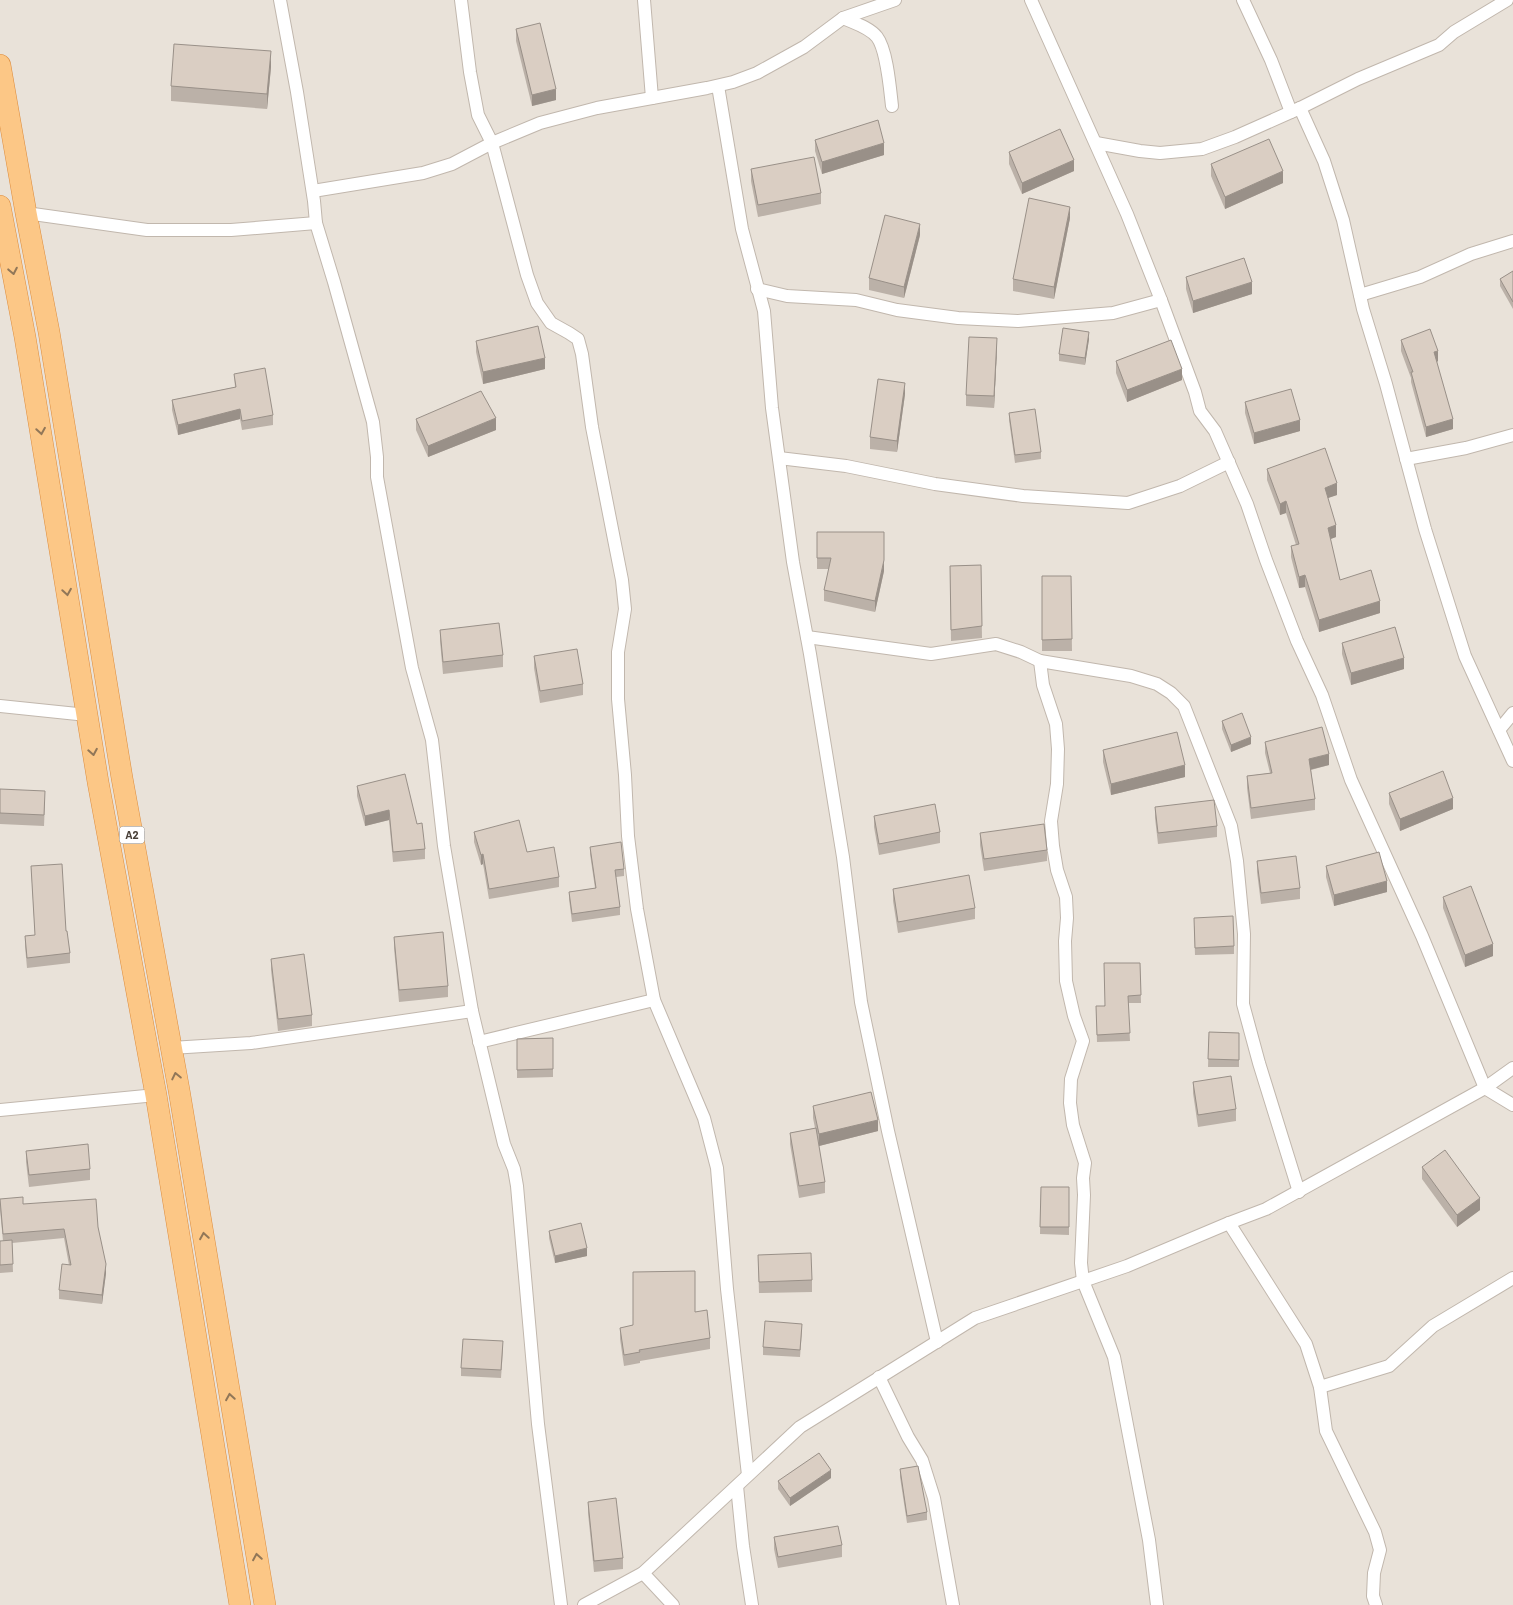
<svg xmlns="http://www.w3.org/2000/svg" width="1513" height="1605" viewBox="0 0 1513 1605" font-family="Barlow,sans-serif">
<rect width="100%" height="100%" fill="#f5f1eb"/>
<!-- residential -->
<rect fill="#e9e2d9" x="0" y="0" width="1513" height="1605"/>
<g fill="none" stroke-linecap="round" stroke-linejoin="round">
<defs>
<g id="minor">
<polyline points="280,0 297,92 314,201 316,223 334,282 373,422 377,457 377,477 412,668 432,740 444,846 472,1011 504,1144 514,1169 517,1186 538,1424 561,1605"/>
<polyline points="461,0 470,72 478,115 492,143 527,275 537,303 551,323 569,333 578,339 582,354 592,427 622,580 625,609 618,652 618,699 625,775 628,836 637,909 654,1000 704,1118 717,1168 727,1289 748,1475"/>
<polyline points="644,0 652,98"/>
<polyline points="1031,0 1127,214 1161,300 1195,392 1200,411 1215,431 1247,504 1266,560 1297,641 1322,695 1351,780 1422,936 1485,1088 1513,1105"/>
<polyline points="1243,0 1271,60 1291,112"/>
<path d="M843 18C854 23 869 27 877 37 887 50 890 89 892 106"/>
<polyline points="718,86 742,229 764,311 772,408 793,562 810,654 843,857 861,1002 888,1131 937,1342"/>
<polyline points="1300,108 1324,161 1343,220 1363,309 1386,384 1425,529 1465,656 1513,761"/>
<polyline points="1096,143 1140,151 1160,153 1202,149 1235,137 1300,108 1358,79 1439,45 1454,32 1507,0"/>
<polyline points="313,191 423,173 452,164 492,143 540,123 597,108 707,88 733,82 757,73 804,47 843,18 895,0"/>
<polyline points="26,213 147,230 231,230 316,223"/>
<polyline points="757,289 787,296 856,300 897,310 958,318 1018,321 1113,313 1161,300"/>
<polyline points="1360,295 1420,277 1471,254 1513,241"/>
<polyline points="779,458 846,466 935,484 1023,496 1128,503 1180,486 1229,462"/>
<polyline points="1406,459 1466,448 1513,435"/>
<polyline points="807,637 931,654 996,644 1021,652 1040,661 1131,676 1157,684 1171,693 1184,706 1231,826 1237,861 1244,934 1243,1004 1259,1063 1299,1192"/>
<polyline points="1040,661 1043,685 1056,724 1058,749 1057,784 1051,821 1053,846 1057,870 1066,897 1067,918 1065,941 1066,981 1074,1016 1083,1041 1071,1079 1070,1103 1073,1125 1085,1163 1083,1178 1084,1195 1081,1263 1083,1281 1114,1357 1149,1540 1157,1605"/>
<polyline points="0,706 87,715"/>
<polyline points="1499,730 1513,713"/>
<polyline points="479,1042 654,1000"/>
<polyline points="171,1048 251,1043 472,1011"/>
<polyline points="0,1110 156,1095"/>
<polyline points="1229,1223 1306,1344 1320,1387 1326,1431 1375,1532 1380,1550 1374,1573 1373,1596 1376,1605"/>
<polyline points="879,1377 908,1437 922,1460 934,1498 953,1605"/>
<polyline points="1320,1387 1389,1366 1433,1326 1513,1278"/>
<polyline points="737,1486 743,1546 752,1605"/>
<polyline points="643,1573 673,1605"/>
<polyline points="584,1605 643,1573 800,1427 975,1318 1127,1266 1229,1223 1266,1209 1485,1088 1513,1068"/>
</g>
<g id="trunk">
<polyline points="0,65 26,213 49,332 122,778 179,1090 265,1605"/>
<polyline points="0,206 25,337 98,782 156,1095 240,1605"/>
</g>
</defs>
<!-- minor casing -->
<use href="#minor" stroke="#c1b7ad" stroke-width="14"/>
<!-- trunk casing -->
<use href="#trunk" stroke="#dc8c3e" stroke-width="22"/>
<!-- minor -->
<use href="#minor" stroke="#fff" stroke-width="12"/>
<!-- trunk -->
<use href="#trunk" stroke="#fcc786" stroke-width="21"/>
</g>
<!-- wall -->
<g fill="#bbb1a8">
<polygon points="516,29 556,100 532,106 516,41"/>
<polygon points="271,67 267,109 171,101 171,86"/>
<polygon points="815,140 884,155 822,174 815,151"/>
<polygon points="1009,152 1074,171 1022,194 1009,164"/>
<polygon points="1211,164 1283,183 1225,209 1211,176"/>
<polygon points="751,169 821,193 821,204 758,217 751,181"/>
<polygon points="1070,218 1054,299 1013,291 1013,279"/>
<polygon points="920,235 904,298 869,290 869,278"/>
<polygon points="1513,271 1513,309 1500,286 1500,279"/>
<polygon points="1186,277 1252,294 1193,313 1186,289"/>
<polygon points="1089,339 1085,365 1059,361 1059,354"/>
<polygon points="1401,340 1438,361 1437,362 1453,429 1426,437 1411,382 1411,378 1401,351"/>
<polygon points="476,341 545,369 483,384 476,352"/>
<polygon points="997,349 994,408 966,406 966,395"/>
<polygon points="1116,361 1182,380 1127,402 1116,373"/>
<polygon points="234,374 273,415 273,425 242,430 240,419 178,435 172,410 172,400 235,387"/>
<polygon points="905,394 897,452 870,449 870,437"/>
<polygon points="1245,402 1300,431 1254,444 1245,413"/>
<polygon points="1009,413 1041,452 1041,459 1015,463 1009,420"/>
<polygon points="416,419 496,430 428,457 416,430"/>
<polygon points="1267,469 1337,495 1328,498 1336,537 1330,539 1340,580 1380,613 1319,632 1305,587 1299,588 1291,557 1291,546 1296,545 1286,513 1280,515 1267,480"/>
<polygon points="817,532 884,571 875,612 824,601 824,590 829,569 817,569"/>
<polygon points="981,565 982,638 951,641 950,566"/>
<polygon points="1042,576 1071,576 1072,651 1042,651"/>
<polygon points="440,630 503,655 503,667 443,674 440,641"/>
<polygon points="1342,643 1404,669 1351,685 1342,654"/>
<polygon points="534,656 583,684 583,695 540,703 534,668"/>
<polygon points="1222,721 1251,744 1231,752 1222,729"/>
<polygon points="1265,742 1329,765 1311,770 1315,799 1315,810 1251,819 1247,788 1247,776 1270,773 1265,753"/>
<polygon points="1103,750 1185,777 1111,795 1103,762"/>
<polygon points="357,786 417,824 425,849 425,859 393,862 389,820 365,826 357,796"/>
<polygon points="0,789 45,802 44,826 0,824"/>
<polygon points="1389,793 1453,809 1400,831 1389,804"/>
<polygon points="1155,807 1217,826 1217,837 1158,844 1155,818"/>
<polygon points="874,816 940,832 940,843 879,855 874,827"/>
<polygon points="474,832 527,852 559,877 559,887 489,899 483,864 481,865 474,842"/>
<polygon points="980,833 1047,850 1047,861 984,871 980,845"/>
<polygon points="590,847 624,869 624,876 616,877 620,907 620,915 572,922 569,899 569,892 595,888 590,854"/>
<polygon points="1257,861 1300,888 1300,899 1261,904 1257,872"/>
<polygon points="31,866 66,931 70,953 70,963 27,968 25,946 25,936 35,935"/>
<polygon points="1326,866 1387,892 1334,906 1326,877"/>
<polygon points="893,889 975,908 975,919 898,933 893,901"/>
<polygon points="1443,897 1493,956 1465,967 1443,908"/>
<polygon points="1194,926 1234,946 1234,954 1195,955"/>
<polygon points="394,937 448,986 448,997 399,1002 394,948"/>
<polygon points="271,959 312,1015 312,1026 278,1031 271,970"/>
<polygon points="1140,963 1141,1003 1128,1003 1130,1041 1097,1042 1096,1006 1104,1006"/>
<polygon points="1209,1032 1239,1033 1239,1067 1208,1067"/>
<polygon points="553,1038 553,1077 517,1078 517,1039"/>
<polygon points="1193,1082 1236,1109 1236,1121 1198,1127 1193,1093"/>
<polygon points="813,1106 878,1131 819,1146 816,1133 825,1182 825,1193 799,1198 790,1144 790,1133 815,1128 813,1118"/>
<polygon points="26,1151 90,1169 90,1180 29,1187 26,1162"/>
<polygon points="1422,1167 1480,1210 1457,1227 1422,1179"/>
<polygon points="1041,1187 1069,1187 1069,1235 1040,1234"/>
<polygon points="0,1199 23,1204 98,1227 106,1273 102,1304 59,1299 59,1290 69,1265 64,1238 12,1243 13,1272 0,1273 0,1241 3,1241 0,1210"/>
<polygon points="549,1231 587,1256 555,1263 549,1238"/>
<polygon points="758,1255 812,1280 812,1292 759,1293"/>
<polygon points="695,1312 710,1338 710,1349 640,1361 640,1363 624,1366 620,1339 620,1328"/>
<polygon points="802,1331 800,1357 763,1355 763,1347"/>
<polygon points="503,1349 501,1378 461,1376 461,1368"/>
<polygon points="900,1469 927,1512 927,1520 907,1523 900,1477"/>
<polygon points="831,1478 790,1506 778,1489 778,1481"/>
<polygon points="588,1502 623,1558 623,1569 594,1572 588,1513"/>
<polygon points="774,1537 842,1545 842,1557 778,1568 774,1549"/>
</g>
<!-- shaded-wall -->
<g fill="#999088">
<polygon points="271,51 271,67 267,109 267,94"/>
<polygon points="556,89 556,100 532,106 532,95"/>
<polygon points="884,143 884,155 822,174 822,162"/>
<polygon points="1074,160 1074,171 1022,194 1022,183"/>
<polygon points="1283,171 1283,183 1225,209 1225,197"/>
<polygon points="1070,207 1070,218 1054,299 1054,287"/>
<polygon points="920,224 920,235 904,298 904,287"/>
<polygon points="1252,282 1252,294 1193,313 1193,301"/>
<polygon points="1089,332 1089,339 1085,365 1085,358"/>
<polygon points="997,338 997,349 994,408 994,396"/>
<polygon points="1438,351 1438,361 1434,363 1434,352"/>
<polygon points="545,358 545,369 483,384 483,372"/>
<polygon points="1182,369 1182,380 1127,402 1127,390"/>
<polygon points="905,383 905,394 897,452 897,441"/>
<polygon points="240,409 240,419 178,435 178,425"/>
<polygon points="496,418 496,430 428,457 428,446"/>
<polygon points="1453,419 1453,429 1426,437 1426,427"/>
<polygon points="1300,420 1300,431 1254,444 1254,433"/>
<polygon points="1337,483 1337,495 1325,499 1325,488"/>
<polygon points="1286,501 1286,513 1280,515 1280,504"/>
<polygon points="1336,525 1336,537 1328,540 1328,528"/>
<polygon points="884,560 884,571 875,612 875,601"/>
<polygon points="1305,575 1305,587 1299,588 1299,577"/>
<polygon points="1380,601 1380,613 1319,632 1319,620"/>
<polygon points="1404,658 1404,669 1351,685 1351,673"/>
<polygon points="1251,737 1251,744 1231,752 1231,745"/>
<polygon points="1329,754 1329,765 1309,770 1309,759"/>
<polygon points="1185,765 1185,777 1111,795 1111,784"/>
<polygon points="1453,798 1453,809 1400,831 1400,819"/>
<polygon points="389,810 389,820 365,826 365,816"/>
<polygon points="483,854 483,864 481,865 481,855"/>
<polygon points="1387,881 1387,892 1334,906 1334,895"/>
<polygon points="1493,944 1493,956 1465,967 1465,955"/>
<polygon points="878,1120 878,1131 819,1146 819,1134"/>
<polygon points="1480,1198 1480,1210 1457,1227 1457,1215"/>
<polygon points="587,1248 587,1256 555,1263 555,1256"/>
<polygon points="106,1264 106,1273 102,1304 102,1295"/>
<polygon points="831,1470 831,1478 790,1506 790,1498"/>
</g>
<!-- building -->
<g fill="#dacec3" stroke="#999088">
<polygon points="540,23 556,89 532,95 516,29"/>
<polygon points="174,44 271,51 267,94 171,86"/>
<polygon points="878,120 884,143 822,162 815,140"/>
<polygon points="1060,129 1074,160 1022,183 1009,152"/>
<polygon points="1269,139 1283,171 1225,197 1211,164"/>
<polygon points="814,157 821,193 758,205 751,169"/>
<polygon points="1029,198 1070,207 1054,287 1013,279"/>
<polygon points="885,215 920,224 904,287 869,278"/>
<polygon points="1244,258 1252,282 1193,301 1186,277"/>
<polygon points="1513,271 1513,302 1500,279"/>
<polygon points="538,326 545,358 483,372 476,341"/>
<polygon points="1063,328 1089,332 1085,358 1059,354"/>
<polygon points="1430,329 1438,351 1434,352 1453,419 1426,427 1411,372 1413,372 1401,340"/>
<polygon points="969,337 997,338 994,396 966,395"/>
<polygon points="1171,340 1182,369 1127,390 1116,361"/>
<polygon points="265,368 273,415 242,421 240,409 178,425 172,400 236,387 234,374"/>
<polygon points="878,379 905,383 897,441 870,437"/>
<polygon points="1291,389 1300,420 1254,433 1245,402"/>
<polygon points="481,391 496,418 428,446 416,419"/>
<polygon points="1035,409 1041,452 1015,455 1009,413"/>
<polygon points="1325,448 1337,483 1325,488 1336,525 1328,528 1340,580 1371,570 1380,601 1319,620 1305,575 1299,577 1291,546 1299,544 1286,501 1280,504 1267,469"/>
<polygon points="817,532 884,532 884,560 875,601 824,590 831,558 817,558"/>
<polygon points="981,565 982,626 951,630 950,566"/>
<polygon points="1042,576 1071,576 1072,639 1042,640"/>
<polygon points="499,623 503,655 443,662 440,630"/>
<polygon points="1395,627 1404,658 1351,673 1342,643"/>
<polygon points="577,649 583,684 540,691 534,656"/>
<polygon points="1242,713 1251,737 1231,745 1222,721"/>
<polygon points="1322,727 1329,754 1309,759 1315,799 1251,808 1247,776 1272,773 1265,742"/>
<polygon points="1177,732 1185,765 1111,784 1103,750"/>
<polygon points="1443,771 1453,798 1400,819 1389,793"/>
<polygon points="405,774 417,824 422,823 425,849 393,852 389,810 365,816 357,786"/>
<polygon points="0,789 45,791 44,815 0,813"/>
<polygon points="1214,800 1217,826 1158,833 1155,807"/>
<polygon points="935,804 940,832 879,844 874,816"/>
<polygon points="519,820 527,852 554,847 559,877 489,889 483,854 481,855 474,832"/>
<polygon points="1044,824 1047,850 984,859 980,833"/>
<polygon points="621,842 624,869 615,870 620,907 572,914 569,892 596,888 590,847"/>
<polygon points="1379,852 1387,881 1334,895 1326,866"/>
<polygon points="1296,856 1300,888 1261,893 1257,861"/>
<polygon points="62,864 66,931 67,931 70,953 27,958 25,936 35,935 31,866"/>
<polygon points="969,875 975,908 898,922 893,889"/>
<polygon points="1471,886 1493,944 1465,955 1443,897"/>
<polygon points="1233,916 1234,946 1195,948 1194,918"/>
<polygon points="443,932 448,986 399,990 394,937"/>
<polygon points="304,954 312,1015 278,1019 271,959"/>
<polygon points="1104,963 1140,963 1141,995 1128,996 1130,1033 1097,1035 1096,1006 1105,1006"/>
<polygon points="1209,1032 1239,1033 1239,1060 1208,1059"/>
<polygon points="553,1038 553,1069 517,1070 517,1039"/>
<polygon points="1231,1076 1236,1109 1198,1115 1193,1082"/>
<polygon points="871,1092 878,1120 819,1134 813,1106"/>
<polygon points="816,1128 825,1182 799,1186 790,1133"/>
<polygon points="88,1144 90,1169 29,1175 26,1151"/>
<polygon points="1445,1150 1480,1198 1457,1215 1422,1167"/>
<polygon points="1041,1187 1069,1187 1069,1227 1040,1227"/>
<polygon points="23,1197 23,1204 96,1199 98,1227 106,1264 102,1295 59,1290 62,1264 71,1265 64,1229 3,1234 0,1199"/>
<polygon points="581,1223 587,1248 555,1256 549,1231"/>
<polygon points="12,1240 13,1264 0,1265 0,1241"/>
<polygon points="811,1253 812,1280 759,1282 758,1255"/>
<polygon points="695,1271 695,1312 707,1310 710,1338 639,1350 640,1352 624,1355 620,1328 633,1325 633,1272"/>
<polygon points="765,1321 802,1324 800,1350 763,1347"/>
<polygon points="463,1339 503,1341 501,1370 461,1368"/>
<polygon points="819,1453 831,1470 790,1498 778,1481"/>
<polygon points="918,1466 927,1512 907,1516 900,1469"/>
<polygon points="616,1498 623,1558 594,1561 588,1502"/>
<polygon points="838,1526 842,1545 778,1557 774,1537"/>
</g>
<!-- one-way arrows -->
<defs><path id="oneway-chevron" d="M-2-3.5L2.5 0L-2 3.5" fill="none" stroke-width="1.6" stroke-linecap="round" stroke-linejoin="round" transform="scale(1.25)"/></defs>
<g stroke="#917758">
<use href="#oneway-chevron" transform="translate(13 271) rotate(79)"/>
<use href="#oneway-chevron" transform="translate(41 431) rotate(81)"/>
<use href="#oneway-chevron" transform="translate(67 592) rotate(81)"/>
<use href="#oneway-chevron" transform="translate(93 752) rotate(80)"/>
<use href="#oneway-chevron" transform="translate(176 1076) rotate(-102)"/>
<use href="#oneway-chevron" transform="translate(204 1236) rotate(-99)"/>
<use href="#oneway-chevron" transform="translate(230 1397) rotate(-99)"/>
<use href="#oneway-chevron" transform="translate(257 1557) rotate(-99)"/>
</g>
<g text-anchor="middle" stroke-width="5" stroke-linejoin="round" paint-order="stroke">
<!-- shield labels -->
<rect fill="#fff" stroke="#807a74" stroke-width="1" x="119.5" y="826.5" width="25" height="17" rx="4"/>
<g font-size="11" font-weight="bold" fill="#4a4139">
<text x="132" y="839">A2</text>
</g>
</g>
</svg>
